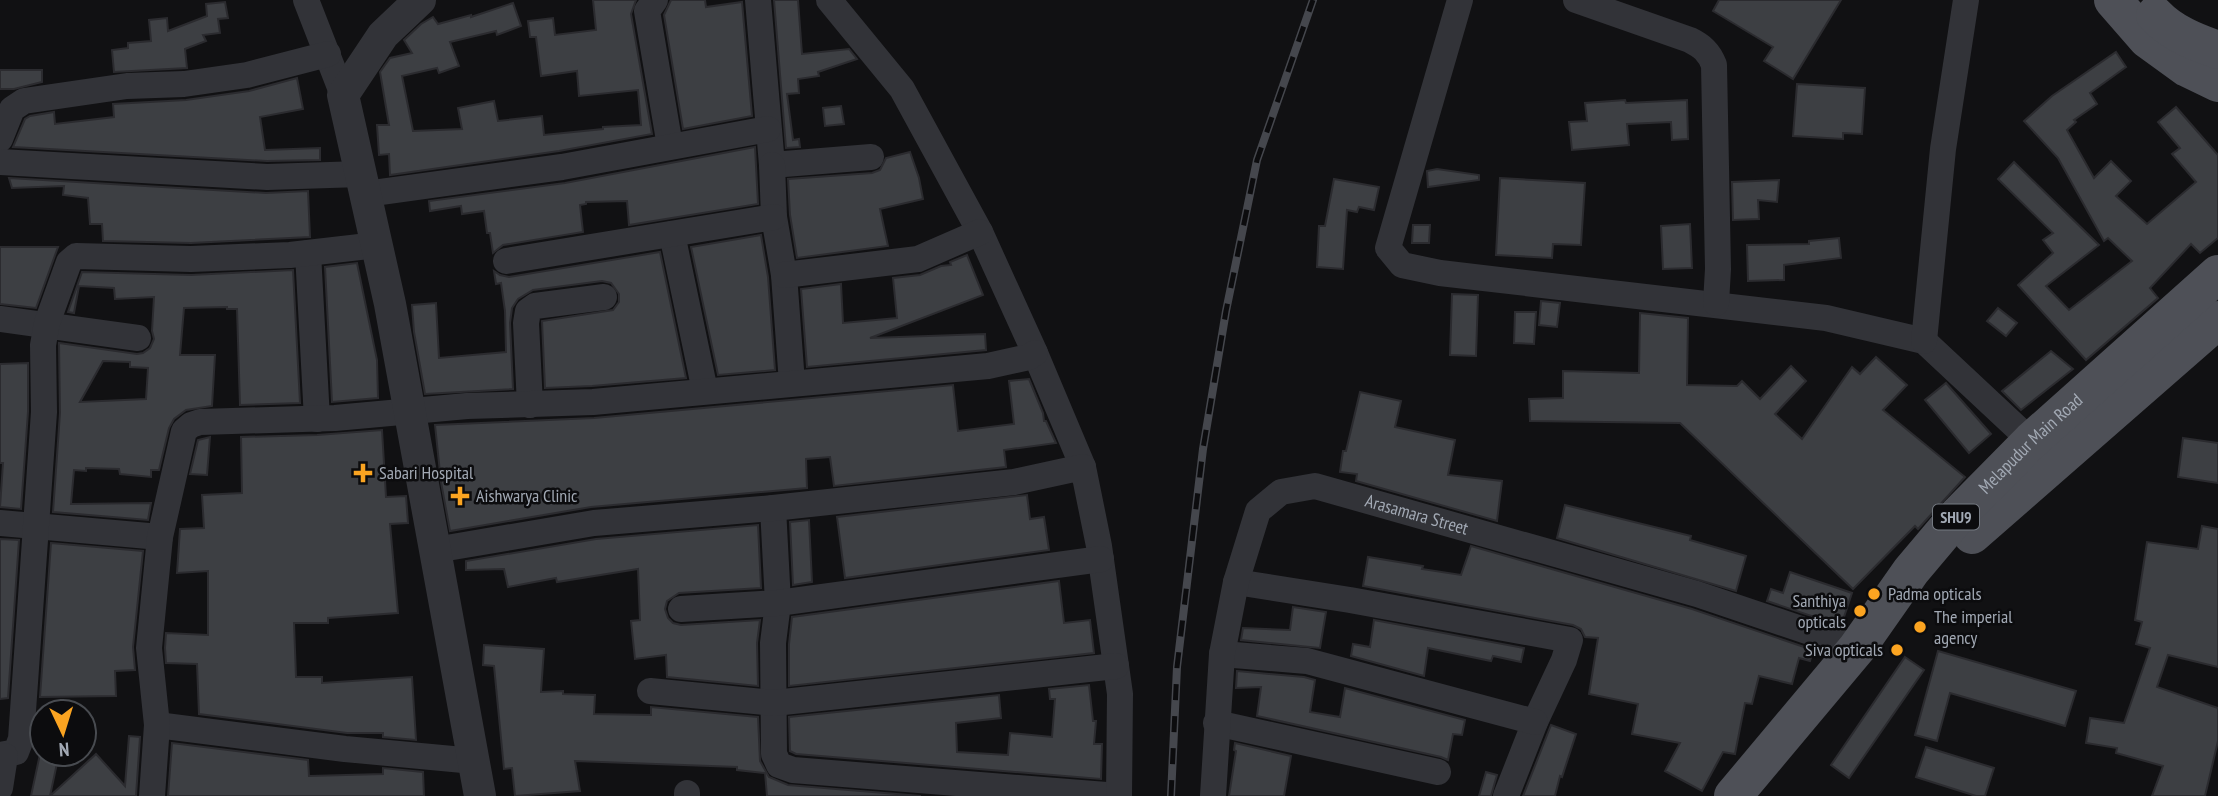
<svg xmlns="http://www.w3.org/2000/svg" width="2218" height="796" viewBox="0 0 2218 796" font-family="'PT Sans Narrow',sans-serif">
<rect width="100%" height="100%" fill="#111113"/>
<!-- building -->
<g fill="#3d3f43" stroke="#2b2b2f" stroke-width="2" fill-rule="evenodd">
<polygon points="593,0 636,0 631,14 652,134 559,151 390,175 389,154 379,155 377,125 389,125 380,72 390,58 412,53 404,40 421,24 433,17 438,24 471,15 471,17 513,3 521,26 497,35 496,31 450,42 459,66 439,73 437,68 402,76 413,131 462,129 458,108 494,101 498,121 542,116 544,135 603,129 603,127 641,125 638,90 579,96 577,71 541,76 536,37 530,37 528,21 553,18 555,35 596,30"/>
<polygon points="671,0 705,0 706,7 742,2 752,116 683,129 664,15"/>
<polygon points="774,0 798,0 802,54 849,49 857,59 818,72 819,76 798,79 799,93 787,94 793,140 799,139 800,147 786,148"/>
<polygon points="1719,0 1841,0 1793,79 1764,61 1773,47 1713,11"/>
<polygon points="225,2 228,18 218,19 220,33 203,35 206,41 185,49 187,68 114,72 112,50 128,48 128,43 151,41 149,20 167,18 168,31 207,16 206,4"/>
<polygon points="2116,52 2126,67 2090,93 2097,104 2074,120 2076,122 2067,130 2094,178 2111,161 2131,181 2116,196 2147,224 2196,182 2172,154 2180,148 2158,122 2176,107 2218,155 2218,238 2200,253 2191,244 2150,288 2158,298 2086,360 2018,285 2053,253 2043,240 2053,233 1998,179 2014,162 2099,245 2046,286 2069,310 2132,261 2108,238 2104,241 2058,158 2024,121 2052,96"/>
<polygon points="0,70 42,70 42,82 14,89 0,89"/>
<polygon points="297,78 303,109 260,117 265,150 320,148 320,160 267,161 13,147 25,119 30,116 54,112 55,124 114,117 113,104 186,100 249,91"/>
<polygon points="1797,84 1865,88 1862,134 1843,133 1843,139 1793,136"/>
<polygon points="1625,100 1626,103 1687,100 1688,139 1672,140 1671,122 1627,124 1629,145 1572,150 1569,122 1587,121 1585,103"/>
<polygon points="841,106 844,124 825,126 823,108"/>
<polygon points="755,147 758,204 629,225 627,201 586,202 586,204 580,205 583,232 503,245 493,253 490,233 487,233 484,211 462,214 461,206 430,211 429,201 565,183"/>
<polygon points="910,152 919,178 923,199 880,209 888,246 797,258 790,215 788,179 872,173 880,170 886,158"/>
<polygon points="1437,169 1479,175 1479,180 1428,187 1427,171"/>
<polygon points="9,178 266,193 308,191 310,237 191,243 103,241 102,224 90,224 88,198 63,195 64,186 12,188"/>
<polygon points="1500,178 1585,183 1581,245 1553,244 1552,258 1496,255"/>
<polygon points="1334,179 1379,187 1374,210 1359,207 1357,212 1347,210 1343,269 1317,267 1319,226 1325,226"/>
<polygon points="1779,180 1777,202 1758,200 1759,219 1733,220 1732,182"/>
<polygon points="1690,224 1692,268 1663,269 1661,226"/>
<polygon points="1413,225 1430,225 1429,243 1412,243"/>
<polygon points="761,235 768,277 775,370 718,375 691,247"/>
<polygon points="1839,238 1841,258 1784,265 1784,280 1748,281 1747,245 1809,244 1809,241"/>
<polygon points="0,247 58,247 36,308 0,304"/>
<polygon points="660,252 686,378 592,386 545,388 542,321 613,310 619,302 619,294 611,283 602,281 533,290 518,299 512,308 510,323 513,389 425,394 414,332 412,305 436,303 439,358 506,352 505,311 501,283 496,284 494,271 500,275 509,277"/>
<polygon points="967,255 983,295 870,338 985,334 986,350 807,367 801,289 841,284 843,323 897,318 893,278 920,275 941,266 951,265 950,262"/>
<polygon points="357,263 377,360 378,398 332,402 325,267"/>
<path d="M293 270 300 403 240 405 237 309H227V307L184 308 180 355H215L212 406 186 410 174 419 169 428 159 470H151V477L120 474 119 469 86 468V471L74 470 71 504 151 503 148 520 53 512 60 413 59 343 137 354 143 353 150 348 154 339 152 331 154 297 115 299 114 288 79 286 74 313 68 312 82 272 191 275ZM103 361 130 362V367L148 368 146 399 80 402Z"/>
<polygon points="1452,294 1478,295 1476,356 1450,355"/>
<polygon points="1541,301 1560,303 1557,327 1539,325"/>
<polygon points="1998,308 2017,323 2006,336 1987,321"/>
<polygon points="1515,312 1536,312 1534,344 1514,343"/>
<polygon points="1640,313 1688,318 1687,385 1737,386 1742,381 1760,399 1791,366 1806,381 1775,414 1802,439 1852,367 1860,374 1876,357 1907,385 1883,410 1965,477 1918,529 1915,526 1853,589 1680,423 1530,421 1529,399 1563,398 1563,371 1639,373"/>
<polygon points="2051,351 2073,369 2021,410 2002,391"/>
<polygon points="28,363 28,412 21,509 0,507 3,463 0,463 0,364"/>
<polygon points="1029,379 1043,413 1044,421 1046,421 1056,443 1004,450 1006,467 834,486 830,457 806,459 807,488 591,507 450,531 441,482 435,425 594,418 953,385 958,431 1014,424 1009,381"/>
<polygon points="1946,383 1991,434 1969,453 1925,400"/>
<polygon points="1360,392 1401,401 1395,427 1455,440 1448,475 1502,481 1497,521 1356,481 1357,474 1340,472 1343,451 1346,451"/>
<polygon points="382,430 386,497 406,496 408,523 390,524 398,613 328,618 328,623 294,623 296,677 322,677 322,683 412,677 416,740 383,737 383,733 347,733 199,714 197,664 166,663 165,648 166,633 208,635 208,571 177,573 180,529 204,528 202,495 242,493 241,437 317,435"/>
<polygon points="210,437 207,475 190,474 198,440"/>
<polygon points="2183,438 2218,443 2218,483 2178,477"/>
<polygon points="1027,495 1030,519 1044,517 1049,550 845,578 837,517"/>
<polygon points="1565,505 1691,536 1690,540 1746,556 1736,591 1557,538"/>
<polygon points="809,520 812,582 793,585 790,522"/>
<polygon points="758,525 761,588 679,593 667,601 665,609 668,618 673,623 681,625 760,620 757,643 758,686 667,677 666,655 635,659 631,621 640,620 638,569 557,582 556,578 508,587 504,569 466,570 466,561 596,539"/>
<polygon points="2202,526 2218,529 2218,667 2168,655 2157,687 2218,708 2218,741 2205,796 2152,796 2163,766 2116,753 2117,748 2086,743 2090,718 2124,723 2150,648 2136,644 2142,622 2135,620 2147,542 2198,549"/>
<polygon points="0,539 19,540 8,698 0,699"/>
<polygon points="51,543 143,551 133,647 135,670 115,671 116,696 40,697"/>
<polygon points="1471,546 1692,609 1813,650 1810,661 1799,658 1792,684 1759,676 1752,704 1745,703 1735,754 1723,752 1702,791 1665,771 1680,743 1632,734 1638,704 1589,694 1598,638 1585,637 1581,629 1573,625 1363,586 1368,557 1423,566 1422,569 1461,575"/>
<polygon points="1790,572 1852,593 1841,626 1767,601 1771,589 1783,593"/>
<polygon points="1059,581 1064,623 1090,620 1094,653 789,686 789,644 792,617"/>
<polygon points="1293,607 1326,612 1320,648 1241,640 1243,628 1290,630"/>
<polygon points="1374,620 1524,648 1521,662 1493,656 1491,661 1428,648 1424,676 1351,656 1353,644 1370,647"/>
<polygon points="484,645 544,649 541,692 563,691 563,694 595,695 594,714 651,715 651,707 758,717 760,761 769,777 788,785 921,796 767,796 765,773 737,770 737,767 575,761 580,791 515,796 512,768 504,769 494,666 483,665"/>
<polygon points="1938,651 2076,691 2065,726 1950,693 1937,741 1915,735"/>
<polygon points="1905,657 1924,670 1849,778 1831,765"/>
<polygon points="1237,671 1304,677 1315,680 1310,712 1340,717 1345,688 1465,720 1462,735 1453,734 1448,760 1441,757 1257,716 1261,687 1236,688"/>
<polygon points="1089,685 1093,721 1096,721 1094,744 1102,744 1101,779 796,754 790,751 789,717 999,695 1001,718 956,723 957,752 1008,755 1010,733 1052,737 1055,699 1050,699 1049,689"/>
<polygon points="1551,725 1576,734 1562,777 1560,776 1555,796 1523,796"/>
<polygon points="129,736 140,737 136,796 31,796 40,754 59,754 50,796 96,754 125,786"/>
<polygon points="172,743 308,760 309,776 383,774 383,768 423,772 424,796 168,796"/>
<polygon points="1235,743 1291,756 1284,796 1229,796 1236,751 1234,750"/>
<polygon points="1926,747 1994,768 1985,796 1976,796 1916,777"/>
<polygon points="1486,772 1497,775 1491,796 1479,796"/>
</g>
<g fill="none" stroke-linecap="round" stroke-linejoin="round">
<!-- minor -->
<g stroke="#323338" stroke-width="26">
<polyline points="306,0 343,95"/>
<polyline points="655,0 647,11 670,146"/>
<polyline points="758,0 772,165 871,157"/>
<polyline points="829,0 902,89 980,232 1035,353 1083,467"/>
<polyline points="1460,0 1388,248 1402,265 1440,273 1826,318 1924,341 2031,441"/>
<path d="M1576 0 1690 40C1702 46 1709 52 1714 65L1718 269 1716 303"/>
<polyline points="0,139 12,109 24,101 127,86 184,84 247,75 328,54"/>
<polyline points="0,162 267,177 361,174"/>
<polyline points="772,165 774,217 784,275 792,383"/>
<polyline points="366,194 562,167 768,129"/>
<polyline points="672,234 705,391"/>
<polyline points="308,253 317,419"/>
<polyline points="506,261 774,217"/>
<polyline points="784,275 918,259 980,232"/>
<polyline points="0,319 138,338"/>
<polyline points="1924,341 1943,149 1966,0"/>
<polyline points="530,405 526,323 528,311 535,306 604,297"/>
<polyline points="773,508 778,603 773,643 774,754 779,765 793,770 1119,796"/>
<polyline points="0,523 160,537"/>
<polyline points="435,550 594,523 773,508 1014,482 1083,467 1099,546 1120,694 1119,796"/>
<polyline points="1236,582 1350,600 1570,640 1564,660 1535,722 1506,796"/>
<polyline points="681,609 778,603 1101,559"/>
<polyline points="1222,654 1307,661 1535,722"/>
<polyline points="650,691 774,703 1116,666"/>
<polyline points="1216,723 1438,772"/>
<polyline points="157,725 345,749 474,761"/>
<polyline points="0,755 16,752 21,739 44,412 43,345 47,323 69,262 76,256 191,259 290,255 377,245"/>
<polyline points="0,788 5,756"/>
<polyline points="687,793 687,796"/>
<polyline points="152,796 157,725 149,648 160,537 184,431 191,425 200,422 335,418 467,406 593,402 988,366 1029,357 1035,353"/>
<path id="s1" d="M1213 796 1222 654 1236 582 1258 511 1281 492 1315 486 1697 594 1857 648"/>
</g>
<!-- tertiary -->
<polyline stroke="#323338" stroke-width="32" points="420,0 383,35 343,95 390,304 480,796"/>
<!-- primary -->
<g stroke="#4e5057" stroke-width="38">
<polyline points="2113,0 2147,39 2187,68 2218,83"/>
<path d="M2155 15C2172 33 2195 42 2218 50"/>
<polyline points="1972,535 2218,320"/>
<path id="s2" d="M1733 796 1857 648 1911 571 1959 514 2031 441 2218 274"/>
</g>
<defs>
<polyline id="rail" points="1171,796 1177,667 1203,449 1226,311 1257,160 1313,0"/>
</defs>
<!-- rail casing -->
<use href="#rail" stroke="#45474d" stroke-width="8"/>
<!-- rail -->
<use href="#rail" stroke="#0c0c0e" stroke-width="5" stroke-dasharray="16" stroke-linecap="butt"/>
</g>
<!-- markers -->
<g fill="#fba421" stroke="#0c0c0e" stroke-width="2.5">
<path d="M359.5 462.5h7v7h7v7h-7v7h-7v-7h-7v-7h7z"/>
<path d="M456.5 485.5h7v7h7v7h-7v7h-7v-7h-7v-7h7z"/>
<circle cx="1874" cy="594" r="7"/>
<circle cx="1860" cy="611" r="7"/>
<circle cx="1920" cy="627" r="7"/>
<circle cx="1897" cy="650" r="7"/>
</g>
<g text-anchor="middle" stroke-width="5" stroke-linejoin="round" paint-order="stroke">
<!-- shield labels -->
<rect fill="#0c0c0e" stroke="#757a82" stroke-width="2" x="1933" y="504.5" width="46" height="25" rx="5"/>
<g font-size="16" font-weight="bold" fill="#a2a9b4">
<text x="1956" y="523">SHU9</text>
</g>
<!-- street labels -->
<g font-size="18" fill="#a2a9b4" stroke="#0c0c0e">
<text dy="6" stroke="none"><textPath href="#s2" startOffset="462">Melapudur Main Road</textPath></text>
<text dy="6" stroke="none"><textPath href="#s1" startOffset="460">Arasamara Street</textPath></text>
</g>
<!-- poi labels -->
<g font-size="18" fill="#a2a9b4" stroke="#0c0c0e" text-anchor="start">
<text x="379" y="479">Sabari Hospital</text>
<text x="476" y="502">Aishwarya Clinic</text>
<text x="1888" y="600">Padma opticals</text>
<text x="1846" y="607" text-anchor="end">Santhiya<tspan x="1846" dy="21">opticals</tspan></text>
<text x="1934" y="623">The imperial<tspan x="1934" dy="21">agency</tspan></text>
<text x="1883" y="656" text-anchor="end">Siva opticals</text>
</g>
</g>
<!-- north arrow -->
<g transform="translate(63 733) rotate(176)"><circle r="33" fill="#0c0c0e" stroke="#484b50" stroke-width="2"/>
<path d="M0-5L12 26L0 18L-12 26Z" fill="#fba421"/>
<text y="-10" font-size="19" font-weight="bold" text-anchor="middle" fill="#a2a9b4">N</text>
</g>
</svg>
